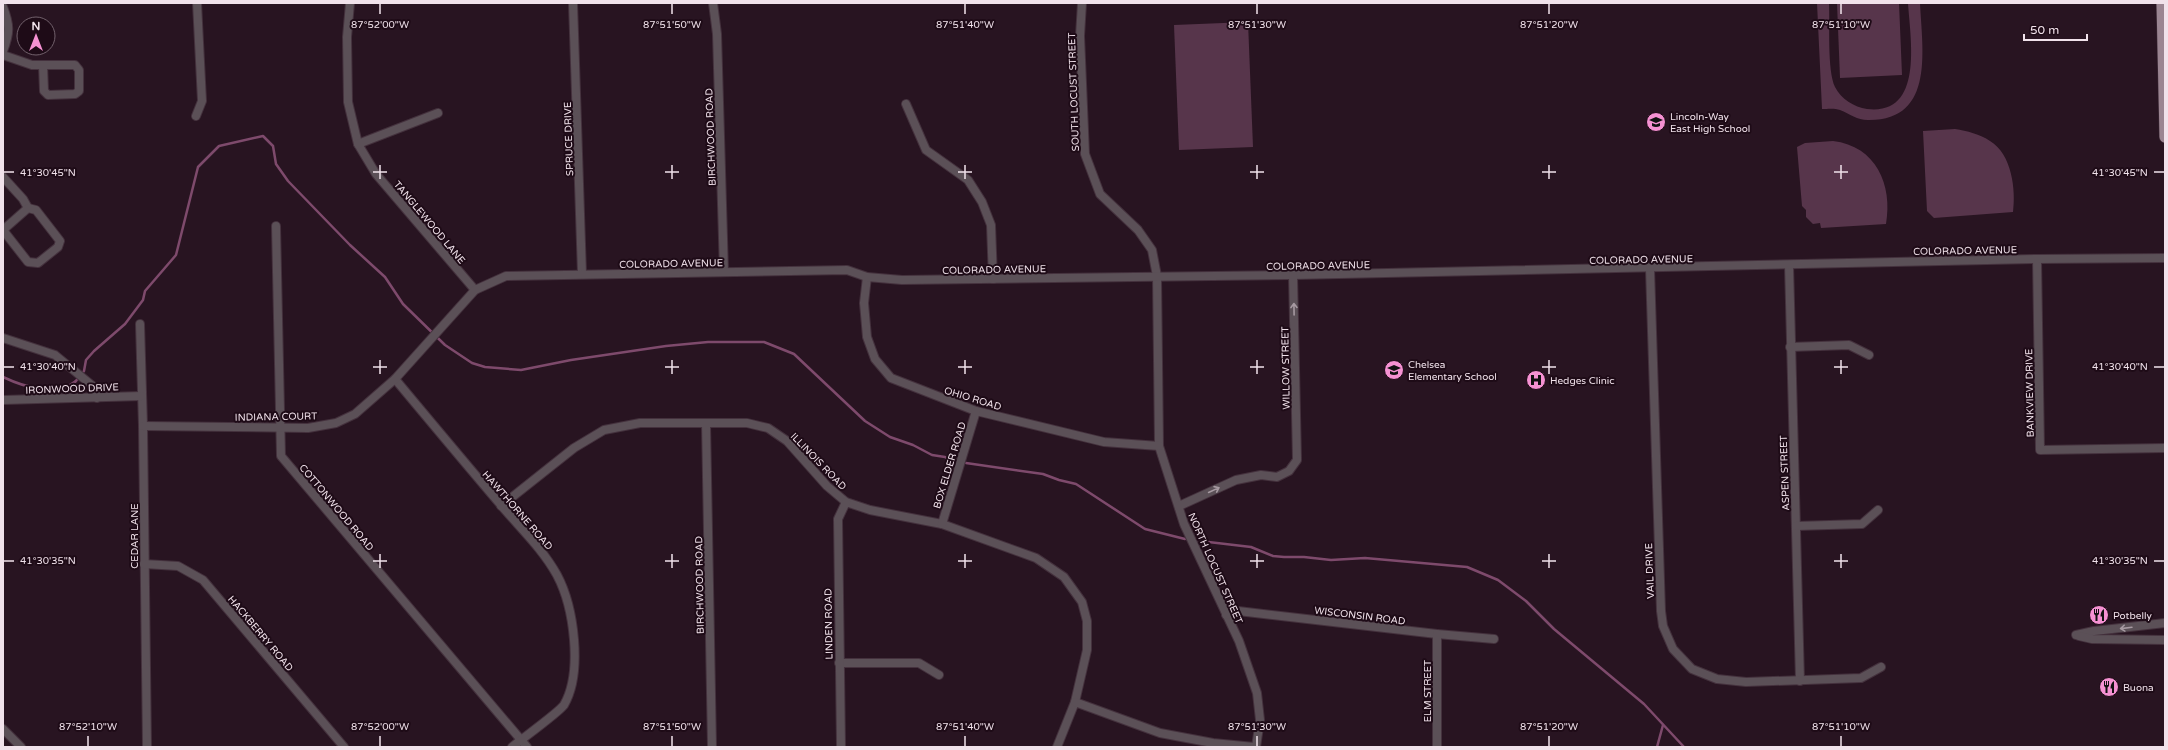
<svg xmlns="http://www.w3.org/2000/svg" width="2168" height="750" viewBox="0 0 2168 750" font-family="'Varela Round',sans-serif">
<rect width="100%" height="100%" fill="#281421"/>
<!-- pitch -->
<g fill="#57354b">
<path d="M1817 3H1829C1830 24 1827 70 1835 87 1841 99 1854 107 1867 109 1925 116 1910 37 1908 3H1920C1922 48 1936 121 1868 120 1857 120 1850 114 1840 110 1835 108 1827 109 1822 109Z"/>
<polygon points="1837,3 1899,3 1902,75 1840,78"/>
<polygon points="1248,22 1253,147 1179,150 1174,25"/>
<path d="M1955 129C1967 131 1980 134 1990 141 2012 154 2016 190 2013 212L1934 218 1927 211 1923 131Z"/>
<path d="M1833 141C1876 146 1893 185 1886 224L1821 228 1820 223 1813 224 1806 217V210L1802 206 1797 147 1805 143Z"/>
</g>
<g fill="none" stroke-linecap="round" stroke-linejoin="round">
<!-- stream -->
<g stroke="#7e4a6c" stroke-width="2.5">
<path d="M3 377C24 387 56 397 76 381"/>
<polyline points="75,382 84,371 86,360 94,351 125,324 143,300 145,291 176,255 198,167 219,146 263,136 273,146 276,164 288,181 350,245 385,277 403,304 445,345 472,363 485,367 521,370 571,360 666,346 708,342 764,342 794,354 865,421 890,437 913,445 932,455 945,457 953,462"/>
<polyline points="966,463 1043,474 1059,480 1076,484 1145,529 1185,539"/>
<polyline points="1200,541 1251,547 1273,556 1284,557 1304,557 1331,560 1365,558 1467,567 1498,580 1526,601 1554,629 1644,704 1684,747"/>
<polyline points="1657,747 1663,725"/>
</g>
<defs>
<g id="minor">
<polyline points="350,3 347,37 348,102 358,144 376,174 475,290"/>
<polyline points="573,3 582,274"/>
<polyline points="713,3 717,34 724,272"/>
<polyline points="1082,3 1080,36 1085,154 1100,194 1138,230 1152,250 1157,276 1159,446 1184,524 1239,641 1257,693 1260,720 1256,747"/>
<path d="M3 7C10 25 10 33 3 51"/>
<polyline points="3,55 32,65 75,65 79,70 79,91 75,94 48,95 44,91 43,65"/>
<polyline points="906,104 926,150 968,180 982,202 991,225 993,279"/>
<polyline points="196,116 202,101 197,3"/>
<polyline points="358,144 438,113"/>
<polyline points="3,177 23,199 28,208"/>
<polygon points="28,208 36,210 60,241 58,247 38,263 28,262 3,230"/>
<polyline points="276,226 281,456 527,747"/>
<polyline points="2037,259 2040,450 2165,448"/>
<polyline points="1789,265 1800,681"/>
<polyline points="1650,269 1661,611 1663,626 1673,649 1692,669 1717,679 1746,682 1861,678 1881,667"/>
<polyline points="867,277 864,303 867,337 875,359 891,378 976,411 1104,442 1159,446"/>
<polyline points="140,324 143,426 147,747"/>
<polyline points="3,338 55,355 94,387 97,398"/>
<polyline points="1790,347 1849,345 1869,355"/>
<path d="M395 379C430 421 465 463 500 504 520 528 542 548 557 575 574 607 583 672 564 705 558 713 523 738 512 747"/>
<polyline points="3,400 142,396"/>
<polyline points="706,423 712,747"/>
<polyline points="143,426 308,428 336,423 355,414 395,379 475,290 506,276 847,270 867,277 902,280 1293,275 2037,259 2165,258"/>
<polyline points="501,506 574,448 604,430 640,423 747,423 768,428 787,441 827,486 846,502 870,510 942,524 1036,558 1064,577 1082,602 1087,621 1087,650 1075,702 1057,747"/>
<polyline points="1179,506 1236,480 1261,475 1277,477 1289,471 1297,460 1293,275"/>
<polyline points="942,524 976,411"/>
<polyline points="1796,526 1862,524 1878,510"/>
<polyline points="144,564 178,566 203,580 344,747"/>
<polyline points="1226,615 1238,611 1437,634 1494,639"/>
<polyline points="1437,634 1437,747"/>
<polyline points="2076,635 2094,631 2165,623"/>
<polyline points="2079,636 2092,639 2165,640"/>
<polyline points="839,663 919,663 939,675"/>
<polyline points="1075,702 1160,733 1213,743 1254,747"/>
<polyline points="3,729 21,747"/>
<polyline points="841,747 838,519 846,502"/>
</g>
<polyline id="primary" points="2162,3 2165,137"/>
</defs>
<!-- minor casing -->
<use href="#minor" stroke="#44313d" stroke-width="10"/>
<!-- primary casing -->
<use href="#primary" stroke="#44313d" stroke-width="12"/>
<!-- minor -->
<use href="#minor" stroke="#5b5057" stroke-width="8"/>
<!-- primary -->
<use href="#primary" stroke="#9b8592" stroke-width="11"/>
</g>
<!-- one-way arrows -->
<defs><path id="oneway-shaft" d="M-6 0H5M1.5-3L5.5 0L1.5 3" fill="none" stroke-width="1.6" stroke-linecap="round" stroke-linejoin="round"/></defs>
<g stroke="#a699a1">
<use href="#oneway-shaft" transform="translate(1294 309) rotate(-91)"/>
<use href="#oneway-shaft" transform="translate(1214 490) rotate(-25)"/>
<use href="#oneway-shaft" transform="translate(2126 628) rotate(173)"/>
</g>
<!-- ticks -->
<path fill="none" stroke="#f1e2eb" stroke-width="1.5" d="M380 4V14M672 4V14M965 4V14M1257 4V14M1549 4V14M1841 4V14M380 165V179M672 165V179M965 165V179M1257 165V179M1549 165V179M1841 165V179M4 172H14M373 172H387M665 172H679M958 172H972M1250 172H1264M1542 172H1556M1834 172H1848M2154 172H2164M380 360V374M672 360V374M965 360V374M1257 360V374M1549 360V374M1841 360V374M4 367H14M373 367H387M665 367H679M958 367H972M1250 367H1264M1542 367H1556M1834 367H1848M2154 367H2164M380 554V568M672 554V568M965 554V568M1257 554V568M1549 554V568M1841 554V568M4 561H14M373 561H387M665 561H679M958 561H972M1250 561H1264M1542 561H1556M1834 561H1848M2154 561H2164M88 736V746M380 736V746M672 736V746M965 736V746M1257 736V746M1549 736V746M1841 736V746"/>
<!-- icons -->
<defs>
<symbol id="school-disc" viewBox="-11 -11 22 22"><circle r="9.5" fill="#f591d2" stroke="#1e0b17"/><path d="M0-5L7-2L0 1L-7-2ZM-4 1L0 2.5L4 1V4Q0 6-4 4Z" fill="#111"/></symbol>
<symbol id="hospital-disc" viewBox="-11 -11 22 22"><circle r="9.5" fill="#f591d2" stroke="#1e0b17"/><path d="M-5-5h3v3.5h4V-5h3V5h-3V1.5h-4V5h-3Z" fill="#111"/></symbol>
<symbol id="restaurant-disc" viewBox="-11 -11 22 22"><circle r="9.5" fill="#f591d2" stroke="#1e0b17"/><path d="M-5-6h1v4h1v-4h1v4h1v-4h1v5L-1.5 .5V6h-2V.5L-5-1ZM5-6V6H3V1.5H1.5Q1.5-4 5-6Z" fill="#111"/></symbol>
</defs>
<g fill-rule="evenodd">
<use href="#school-disc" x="1645" y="111" width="22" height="22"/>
<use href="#school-disc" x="1383" y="359" width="22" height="22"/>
<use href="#hospital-disc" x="1525" y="369" width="22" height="22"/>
<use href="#restaurant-disc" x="2088" y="604" width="22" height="22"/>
<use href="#restaurant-disc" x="2098" y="676" width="22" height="22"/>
</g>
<g text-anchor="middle" stroke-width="4" stroke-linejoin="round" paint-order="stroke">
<!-- street labels -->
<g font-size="10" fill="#f1e2eb" stroke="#1e0b17">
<text transform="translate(1073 92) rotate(-92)" y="4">SOUTH LOCUST STREET</text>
<text transform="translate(710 137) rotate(-92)" y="4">BIRCHWOOD ROAD</text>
<text transform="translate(568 139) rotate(-92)" y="4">SPRUCE DRIVE</text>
<text transform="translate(430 222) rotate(50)" y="4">TANGLEWOOD LANE</text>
<text transform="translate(1965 250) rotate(-1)" y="4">COLORADO AVENUE</text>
<text transform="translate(1641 259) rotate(-1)" y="4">COLORADO AVENUE</text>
<text transform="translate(671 263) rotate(-1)" y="4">COLORADO AVENUE</text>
<text transform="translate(1318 265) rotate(-1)" y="4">COLORADO AVENUE</text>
<text transform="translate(994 269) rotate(-1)" y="4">COLORADO AVENUE</text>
<text transform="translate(1285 368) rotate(-91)" y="4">WILLOW STREET</text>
<text transform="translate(72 388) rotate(-2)" y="4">IRONWOOD DRIVE</text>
<text transform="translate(2029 393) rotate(-91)" y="4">BANKVIEW DRIVE</text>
<text transform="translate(973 398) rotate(17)" y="4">OHIO ROAD</text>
<text transform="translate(276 416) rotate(-1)" y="4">INDIANA COURT</text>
<text transform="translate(819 461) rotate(46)" y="4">ILLINOIS ROAD</text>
<text transform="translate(949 465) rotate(-73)" y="4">BOX ELDER ROAD</text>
<text transform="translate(1784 473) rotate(-92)" y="4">ASPEN STREET</text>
<text transform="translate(337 507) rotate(50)" y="4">COTTONWOOD ROAD</text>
<text transform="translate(518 510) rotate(49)" y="4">HAWTHORNE ROAD</text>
<text transform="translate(134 536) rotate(-90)" y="4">CEDAR LANE</text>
<text transform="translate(1216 568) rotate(66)" y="4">NORTH LOCUST STREET</text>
<text transform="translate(1649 571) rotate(-92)" y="4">VAIL DRIVE</text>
<text transform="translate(699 585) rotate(-91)" y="4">BIRCHWOOD ROAD</text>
<text transform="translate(1360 615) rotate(7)" y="4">WISCONSIN ROAD</text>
<text transform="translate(828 624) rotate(-91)" y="4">LINDEN ROAD</text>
<text transform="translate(261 633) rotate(50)" y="4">HACKBERRY ROAD</text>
<text transform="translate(1427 691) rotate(-90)" y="4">ELM STREET</text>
</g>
<!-- poi labels -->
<g font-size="10" fill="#f1e2eb" stroke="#1e0b17" text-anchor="start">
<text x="1670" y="120">Lincoln-Way<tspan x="1670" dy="12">East High School</tspan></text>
<text x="1408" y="368">Chelsea<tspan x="1408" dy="12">Elementary School</tspan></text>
<text x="1550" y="384">Hedges Clinic</text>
<text x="2113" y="619">Potbelly</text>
<text x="2123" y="691">Buona</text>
</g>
</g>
<g font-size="10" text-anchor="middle" fill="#f1e2eb" stroke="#1e0b17" stroke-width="4" stroke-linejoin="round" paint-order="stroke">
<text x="380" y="28">87°52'00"W</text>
<text x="672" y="28">87°51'50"W</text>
<text x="965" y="28">87°51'40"W</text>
<text x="1257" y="28">87°51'30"W</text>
<text x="1549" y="28">87°51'20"W</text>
<text x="1841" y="28">87°51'10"W</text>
<text x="48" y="176">41°30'45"N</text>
<text x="2120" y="176">41°30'45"N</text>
<text x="48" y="370">41°30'40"N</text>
<text x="2120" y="370">41°30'40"N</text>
<text x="48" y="564">41°30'35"N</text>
<text x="2120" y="564">41°30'35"N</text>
<text x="88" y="730">87°52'10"W</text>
<text x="380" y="730">87°52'00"W</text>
<text x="672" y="730">87°51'50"W</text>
<text x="965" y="730">87°51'40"W</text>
<text x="1257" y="730">87°51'30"W</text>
<text x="1549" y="730">87°51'20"W</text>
<text x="1841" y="730">87°51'10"W</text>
</g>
<!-- border -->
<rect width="2168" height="750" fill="none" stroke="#f1e2eb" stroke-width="8"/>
<!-- north arrow -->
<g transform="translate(36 36)"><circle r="19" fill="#1e0b17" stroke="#72616c"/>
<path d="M0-3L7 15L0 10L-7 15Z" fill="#f591d2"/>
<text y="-6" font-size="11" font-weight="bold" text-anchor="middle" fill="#f1e2eb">N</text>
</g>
<!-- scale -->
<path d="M2024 34v6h63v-6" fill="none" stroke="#f1e2eb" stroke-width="2"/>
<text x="2030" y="34" font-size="12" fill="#f1e2eb" stroke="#1e0b17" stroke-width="3" paint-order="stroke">50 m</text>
</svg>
